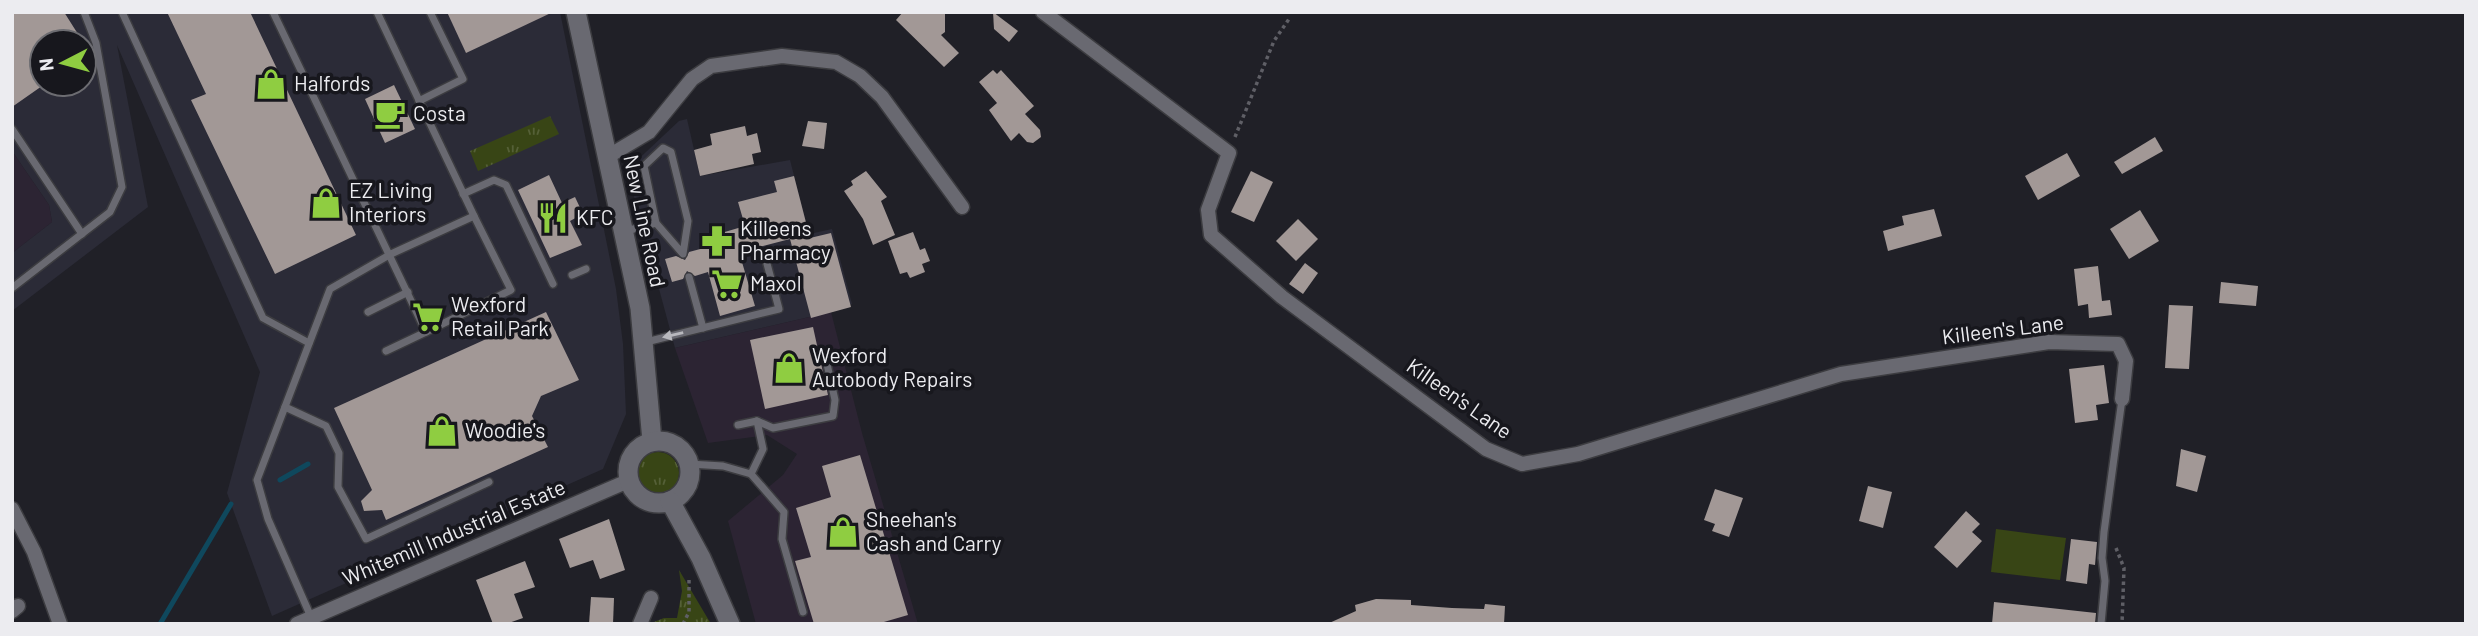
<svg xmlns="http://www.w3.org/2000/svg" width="2478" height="636" viewBox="0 0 2478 636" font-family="Barlow,sans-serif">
<defs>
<pattern id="grass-tufts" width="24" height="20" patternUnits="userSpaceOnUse" patternTransform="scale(1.75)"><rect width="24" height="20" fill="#384515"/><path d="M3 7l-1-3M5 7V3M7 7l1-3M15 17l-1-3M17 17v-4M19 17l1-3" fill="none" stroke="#556037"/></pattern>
</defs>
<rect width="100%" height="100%" fill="#202027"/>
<!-- built -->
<g fill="#2b2b37" fill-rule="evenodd">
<path d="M12 12H560L616 289 623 344 626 414 603 469 272 616 227 493 260 372 117 45 148 207 12 311V253L52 222 49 205 12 151ZM42 42H84V84H42Z"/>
<polygon points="687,119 700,176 790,160 809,234 832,229 852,304 831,312 675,348 628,174 630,167 679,121"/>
</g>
<!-- industrial -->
<g fill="#2c2433">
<polygon points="12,151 49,205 52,222 12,253"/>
<polygon points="831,312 862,433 918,624 756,624 728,521 783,475 797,454 767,435 708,443 675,348"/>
</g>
<!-- grass -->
<g fill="url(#grass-tufts)">
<polygon points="550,116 559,134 478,171 470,151"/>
<circle cx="658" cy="473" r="21"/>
<polygon points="679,570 711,624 649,624 664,618 677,618 682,591"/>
</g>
<!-- garden -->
<polygon fill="#384515" points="1996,529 2066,538 2060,580 1991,572"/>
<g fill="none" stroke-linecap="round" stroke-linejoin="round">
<!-- stream -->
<g stroke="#0f485d" stroke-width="5">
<polyline points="280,480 308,464"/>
<polyline points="160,624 231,504"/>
</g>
</g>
<!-- building -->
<g fill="#a29896">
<polygon points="12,12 64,12 83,42 42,42 42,86 12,107"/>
<polygon points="167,12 250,12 356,235 275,274 191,100 206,94"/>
<polygon points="447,12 553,12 466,53"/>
<polygon points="903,12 945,12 945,32 941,35 959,53 944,67 896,20"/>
<polygon points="993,12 1018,31 1009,42 994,29"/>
<polygon points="993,70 997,74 1001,70 1034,106 1025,114 1040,130 1041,137 1033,143 1027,142 1019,133 1011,141 989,110 997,103 979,82"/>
<polygon points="394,85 415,129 385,143 365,99"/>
<polygon points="808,121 827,123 824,149 802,146"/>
<polygon points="745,126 747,136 757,133 761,152 752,154 754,164 700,176 694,150 712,145 710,134"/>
<polygon points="2155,137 2163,151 2122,174 2114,162"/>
<polygon points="2067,153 2080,176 2038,200 2025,176"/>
<polygon points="866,171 887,197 881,201 895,235 873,245 863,219 844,191 853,185 851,181"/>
<polygon points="1251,171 1273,182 1254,222 1231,212"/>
<polygon points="549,175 562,203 575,197 583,214 570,221 582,245 550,258 518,190"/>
<polygon points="794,176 810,238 831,233 851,307 811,318 790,239 739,252 755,306 720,316 708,272 695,276 687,271 683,279 672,282 665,259 676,256 685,260 689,252 704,248 701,239 745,226 738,202 777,192 774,181"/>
<polygon points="1934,209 1942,236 1888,251 1883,231 1904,225 1902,216"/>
<polygon points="2140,210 2159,241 2129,259 2110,229"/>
<polygon points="1298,219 1318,239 1296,261 1276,241"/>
<polygon points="913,232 920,250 925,248 930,261 922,264 925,272 910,278 907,272 900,274 888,241"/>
<polygon points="1305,263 1318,273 1303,294 1289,284"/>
<polygon points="2098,266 2102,301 2110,300 2112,315 2089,318 2088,304 2078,306 2074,269"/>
<polygon points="2221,282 2258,286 2256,306 2219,303"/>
<polygon points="2169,305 2193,306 2189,369 2165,368"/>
<polygon points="546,312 579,380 541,396 532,416 548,447 386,520 382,510 364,511 361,501 372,490 334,408"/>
<polygon points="813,327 828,395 765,409 750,340"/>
<polygon points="2104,365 2109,403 2096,405 2098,420 2075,423 2069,369"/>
<polygon points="2181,449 2206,456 2197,492 2176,486"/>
<polygon points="860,455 908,615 877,624 814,624 795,561 811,557 796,508 831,497 822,466"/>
<polygon points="1868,486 1892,492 1883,528 1859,521"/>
<polygon points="1715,489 1743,498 1729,537 1712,531 1715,524 1704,520"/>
<polygon points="1966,511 1980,524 1972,532 1982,541 1957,568 1934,547"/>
<polygon points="609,519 625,570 600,579 593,560 570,568 559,539"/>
<polygon points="2071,539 2097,542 2095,565 2089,564 2087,584 2066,581"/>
<polygon points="525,561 535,587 514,594 523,618 506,624 493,624 476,580"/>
<polygon points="591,597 614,598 613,624 589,624"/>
<polygon points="1376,599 1411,600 1411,605 1452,608 1484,609 1485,604 1505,606 1504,624 1327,624 1356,611 1355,605"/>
<polygon points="1994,602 2096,613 2095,624 1992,624"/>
</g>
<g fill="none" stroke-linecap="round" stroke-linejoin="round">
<defs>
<g id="service">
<polyline points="122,12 263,318 309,343"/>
<polyline points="273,12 426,332 511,290 474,216"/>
<polyline points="419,101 463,79 430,12"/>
<polyline points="12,129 82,234"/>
<polygon points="663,148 671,152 688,221 683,254 656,223 644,166"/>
<polyline points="463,194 494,180 506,185 553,284"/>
<polyline points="626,231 656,223"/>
<polyline points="572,275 586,269"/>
<polyline points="689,277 703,328"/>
<polyline points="12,288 110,212 122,187 96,43 84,12"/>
<polyline points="368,312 408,292"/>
<polyline points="646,342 779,309 766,260"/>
<polyline points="386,351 426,332"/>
<polyline points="285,407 326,426 339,453 338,487 366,539 489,482"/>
<polyline points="757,421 773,428 833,416 835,400 825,355"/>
<polyline points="738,425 757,421 763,449 751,474"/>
<polyline points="689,464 723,466 751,474 784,512 782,539 803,612"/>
<polyline points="311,617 268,519 257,480 330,289 391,254 474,216 377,12"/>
<polyline points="2101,624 2105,581 2102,558 2104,532 2122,399"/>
</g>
<g id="minor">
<polyline points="1043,12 1229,153 1208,210 1211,235 1282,297 1486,449 1522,464 1578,454 1841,374 2049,342 2118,344 2126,361 2122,399"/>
<polyline points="607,157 649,132 692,79 711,66 782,56 836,62 860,76 882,97 962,207"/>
<polyline points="12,509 34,552 60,624"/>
<polyline points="12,611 18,606"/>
<polyline points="297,624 628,481"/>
<polyline points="640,624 651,598"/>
</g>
<g id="secondary">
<polyline points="576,12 640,308 652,441"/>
<circle cx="659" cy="472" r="31"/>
<polyline points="670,501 701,558 730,624"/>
</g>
</defs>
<!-- service casing -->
<use href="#service" stroke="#3c3c40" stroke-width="10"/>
<!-- minor casing -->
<use href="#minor" stroke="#3c3c40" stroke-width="17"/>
<!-- secondary casing -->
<use href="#secondary" stroke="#3c3c40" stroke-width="22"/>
<!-- path -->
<g stroke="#5f5f66" stroke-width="3.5" stroke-dasharray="3.5 3.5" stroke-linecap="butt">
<polyline points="1235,137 1274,41 1289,19"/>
<polyline points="2116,548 2124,568 2122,624"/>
<polyline points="683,624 689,612 689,578"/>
</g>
<!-- service -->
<use href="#service" stroke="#696971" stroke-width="7"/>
<!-- minor -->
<use href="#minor" stroke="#696971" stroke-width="14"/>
<!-- secondary -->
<use href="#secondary" stroke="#696971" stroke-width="19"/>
</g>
<!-- one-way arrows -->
<defs><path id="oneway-solid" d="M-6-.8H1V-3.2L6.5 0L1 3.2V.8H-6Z" transform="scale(1.75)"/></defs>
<use fill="#b8b8bd" href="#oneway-solid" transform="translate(673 335) rotate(167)"/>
<!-- icons -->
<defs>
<symbol id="shop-bare" viewBox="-9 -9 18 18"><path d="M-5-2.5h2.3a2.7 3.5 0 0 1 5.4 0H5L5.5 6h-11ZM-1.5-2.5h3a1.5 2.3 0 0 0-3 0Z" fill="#8fcd41" stroke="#17171d" stroke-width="2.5" paint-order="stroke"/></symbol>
<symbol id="cafe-bare" viewBox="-9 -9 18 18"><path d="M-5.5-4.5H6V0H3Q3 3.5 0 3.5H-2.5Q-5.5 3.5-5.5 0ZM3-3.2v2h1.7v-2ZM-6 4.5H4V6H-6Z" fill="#8fcd41" stroke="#17171d" stroke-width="2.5" paint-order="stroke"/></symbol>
<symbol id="restaurant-bare" viewBox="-9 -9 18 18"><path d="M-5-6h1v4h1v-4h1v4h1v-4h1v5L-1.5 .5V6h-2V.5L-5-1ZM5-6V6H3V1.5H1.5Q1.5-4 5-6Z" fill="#8fcd41" stroke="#17171d" stroke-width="2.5" paint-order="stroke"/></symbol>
<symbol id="pharmacy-bare" viewBox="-9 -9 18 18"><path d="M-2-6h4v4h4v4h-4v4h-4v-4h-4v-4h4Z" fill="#8fcd41" stroke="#17171d" stroke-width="2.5" paint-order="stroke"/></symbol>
<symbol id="supermarket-bare" viewBox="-9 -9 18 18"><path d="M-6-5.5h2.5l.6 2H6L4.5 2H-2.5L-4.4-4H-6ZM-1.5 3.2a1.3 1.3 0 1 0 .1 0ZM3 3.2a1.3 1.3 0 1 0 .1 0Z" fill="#8fcd41" stroke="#17171d" stroke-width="2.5" paint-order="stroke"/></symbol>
</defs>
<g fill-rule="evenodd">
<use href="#shop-bare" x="249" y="62" width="44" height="44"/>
<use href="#cafe-bare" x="368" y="92" width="44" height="44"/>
<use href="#shop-bare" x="304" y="181" width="44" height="44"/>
<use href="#restaurant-bare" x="531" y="196" width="44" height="44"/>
<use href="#pharmacy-bare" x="695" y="219" width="44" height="44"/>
<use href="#supermarket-bare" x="705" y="262" width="44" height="44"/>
<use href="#supermarket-bare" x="406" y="295" width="44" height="44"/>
<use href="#shop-bare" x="767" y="346" width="44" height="44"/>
<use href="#shop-bare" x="420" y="409" width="44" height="44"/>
<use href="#shop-bare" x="821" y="510" width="44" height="44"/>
</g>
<g text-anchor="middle" stroke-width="7" stroke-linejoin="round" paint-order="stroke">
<!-- poi labels -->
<g font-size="21" fill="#ececf0" stroke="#17171d" text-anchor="start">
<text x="294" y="91">Halfords</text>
<text x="413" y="121">Costa</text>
<text x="349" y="198">EZ Living<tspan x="349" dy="24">Interiors</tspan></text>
<text x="576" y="225">KFC</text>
<text x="740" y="236">Killeens<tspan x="740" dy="24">Pharmacy</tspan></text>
<text x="750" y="291">Maxol</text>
<text x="451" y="312">Wexford<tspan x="451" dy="24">Retail Park</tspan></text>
<text x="812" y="363">Wexford<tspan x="812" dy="24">Autobody Repairs</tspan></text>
<text x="465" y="438">Woodie's</text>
<text x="866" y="527">Sheehan's<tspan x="866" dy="24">Cash and Carry</tspan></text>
</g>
<!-- street labels -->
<g font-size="21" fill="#ececf0" stroke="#17171d">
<text transform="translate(644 221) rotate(78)" y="7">New Line Road</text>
<text transform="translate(2003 330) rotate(-7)" y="7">Killeen's Lane</text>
<text transform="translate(1459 399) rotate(35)" y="7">Killeen's Lane</text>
<text transform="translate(454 533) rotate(-23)" y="7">Whitemill Industrial Estate</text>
</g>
</g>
<!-- border -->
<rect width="2478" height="636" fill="none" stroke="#ececf0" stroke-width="28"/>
<!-- north arrow -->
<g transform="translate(63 63) rotate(264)"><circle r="33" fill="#17171d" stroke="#6c6c71" stroke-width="2"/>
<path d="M0-5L12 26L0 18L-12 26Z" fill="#8fcd41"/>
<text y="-10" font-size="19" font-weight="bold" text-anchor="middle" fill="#ececf0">N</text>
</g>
</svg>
